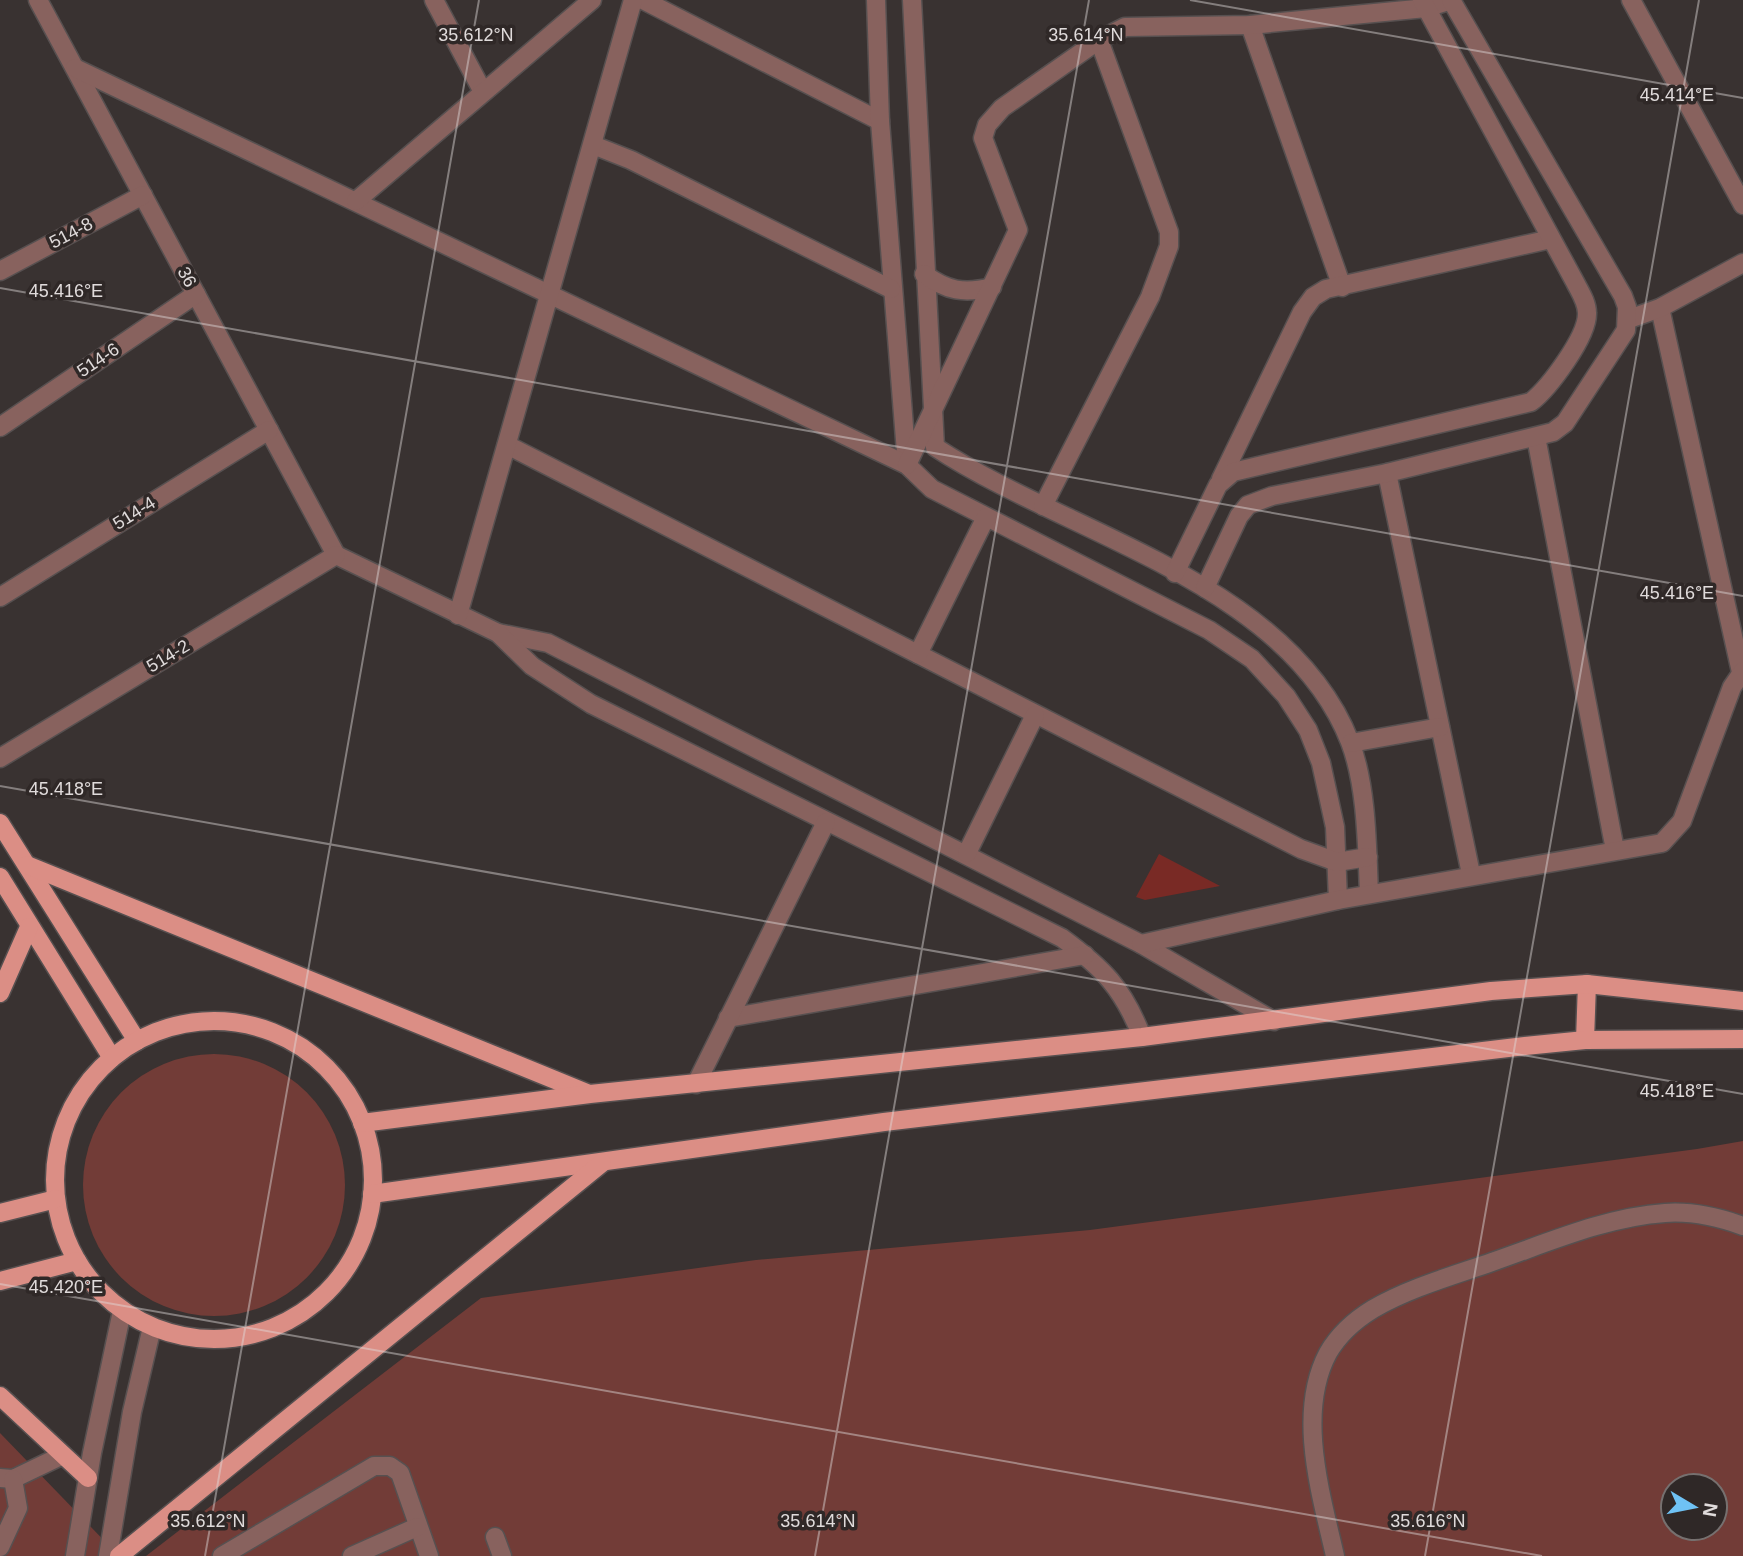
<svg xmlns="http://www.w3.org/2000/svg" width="1743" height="1556" viewBox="0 0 1743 1556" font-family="Helvetica,sans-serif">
<rect width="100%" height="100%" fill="#393231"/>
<!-- green -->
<g fill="#723c37" fill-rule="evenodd">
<circle cx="214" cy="1185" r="131"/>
<path d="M1743 1141V1556H146L481 1298 756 1260 1090 1230 1697 1149ZM1673 1486H1715V1528H1673Z"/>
<polygon points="0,1433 119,1556 0,1556"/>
</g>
<!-- building -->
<polygon fill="#792a25" points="1159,854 1220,886 1145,900 1136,897"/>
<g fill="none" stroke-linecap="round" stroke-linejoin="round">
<defs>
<g id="minor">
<polyline points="38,0 336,555"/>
<polyline points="434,0 483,92"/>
<polyline points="643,0 880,121"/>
<polyline points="876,0 880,121 907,465"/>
<path d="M912 0 935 447C1066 534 1288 582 1350 742 1367 786 1367 847 1369 894"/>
<polyline points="1631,0 1743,205"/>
<polyline points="1250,25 1342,287"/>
<polyline points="75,68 907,465 932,489 1209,630 1252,659 1286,696 1308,730 1321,763 1335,827 1338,900"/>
<polyline points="593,145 631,160 891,289"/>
<polyline points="356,201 592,0"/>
<polyline points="0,271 143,195"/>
<path d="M924 274C947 291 964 294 992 287"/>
<polyline points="1660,308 1741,672"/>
<polyline points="1629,319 1660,308 1743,263"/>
<polyline points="0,427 196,294"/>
<polyline points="1536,437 1615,850"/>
<polyline points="507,445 1301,849 1337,862 1368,857"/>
<polyline points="907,465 1018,230 983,138 987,125 1002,108 1099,40 1125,27 1250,25 1426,8 1452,0"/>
<polyline points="1387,473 1471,874"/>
<polyline points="1221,479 1302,312 1313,297 1326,289 1551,239"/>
<polyline points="1043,506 1150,297 1169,246 1169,232 1099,40"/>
<polyline points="336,555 498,633 548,643 1141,944 1274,1021"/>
<path d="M1175 573 1218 485 1233 472 1531 402C1549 388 1588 336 1587 313 1587 302 1580 292 1575 282L1422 0"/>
<polyline points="1205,588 1239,516 1248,505 1272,496 1387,473 1553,432 1565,423 1626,330 1627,307 1623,296 1451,0"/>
<polyline points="0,597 269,430"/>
<polyline points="458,615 633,0"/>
<path d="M498 633 532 666 591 704 1062 938C1103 968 1123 988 1142 1037"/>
<polyline points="918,654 986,517"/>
<polyline points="1351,743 1440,727"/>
<polyline points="0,758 336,555"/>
<polyline points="967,853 1035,715"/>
<polyline points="1141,944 1338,900 1662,843 1682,821 1732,687 1743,671"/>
<polyline points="728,1018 1085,955"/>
<polyline points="696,1084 826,822"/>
<polyline points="0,1478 13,1479 63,1455"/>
<polyline points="495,1537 502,1556"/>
<polyline points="0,1547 18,1508 13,1479"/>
<polyline points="75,1556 92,1453 122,1311"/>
<polyline points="108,1556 132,1412 152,1327"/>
<polyline points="222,1556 374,1466 390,1466 400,1473 429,1556"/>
<polyline points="352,1556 417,1527"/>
<path d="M1335 1556C1321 1494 1296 1413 1328 1353 1339 1334 1355 1320 1373 1309 1409 1288 1452 1276 1492 1262 1547 1243 1606 1217 1665 1213 1691 1211 1718 1217 1743 1226"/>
</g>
<g id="major">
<polyline points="0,823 137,1041"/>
<polyline points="27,865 587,1093"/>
<polyline points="0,877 112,1058"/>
<polyline points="0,993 29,927"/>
<circle cx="214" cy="1180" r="159"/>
<polyline points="1585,1040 1587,984"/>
<polyline points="362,1123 590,1094 1142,1037 1491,991 1587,984 1743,1001"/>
<polyline points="372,1194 884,1122 1525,1046 1585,1040 1743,1039"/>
<polyline points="0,1213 56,1199"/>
<polyline points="0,1281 77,1261"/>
<polyline points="0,1396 88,1478"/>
<polyline points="119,1556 602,1163"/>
</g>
</defs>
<!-- minor casing -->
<use href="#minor" stroke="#575050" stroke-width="21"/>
<!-- major casing -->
<use href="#major" stroke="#575050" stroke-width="21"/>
<!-- minor -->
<use href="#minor" stroke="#88625e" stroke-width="18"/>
<!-- major -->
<use href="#major" stroke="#db8e85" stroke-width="18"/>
</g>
<!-- ticks -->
<path fill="none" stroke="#e0dbdb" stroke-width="2" stroke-opacity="0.45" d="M1190 0 1743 98M0 288 1743 596M0 786 1743 1094M0 1284 1542 1556M205 1556 479 0M815 1556 1089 0M1425 1556 1699 0"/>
<g text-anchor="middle" stroke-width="7" stroke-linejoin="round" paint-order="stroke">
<!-- street labels -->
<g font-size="18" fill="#e0dbdb" stroke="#2f2827">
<text transform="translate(71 233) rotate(-28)" y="6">514-8</text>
<text transform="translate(187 277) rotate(62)" y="6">36</text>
<text transform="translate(98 360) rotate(-34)" y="6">514-6</text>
<text transform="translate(134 513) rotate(-32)" y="6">514-4</text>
<text transform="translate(168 656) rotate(-31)" y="6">514-2</text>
</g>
</g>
<g font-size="18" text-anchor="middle" fill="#e0dbdb" stroke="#2f2827" stroke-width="7" stroke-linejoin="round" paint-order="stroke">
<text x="476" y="41">35.612°N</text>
<text x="1086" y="41">35.614°N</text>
<text x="1677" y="101">45.414°E</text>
<text x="66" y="297">45.416°E</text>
<text x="1677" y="599">45.416°E</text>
<text x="66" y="795">45.418°E</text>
<text x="1677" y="1097">45.418°E</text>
<text x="66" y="1293">45.420°E</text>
<text x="208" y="1527">35.612°N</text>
<text x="818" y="1527">35.614°N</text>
<text x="1428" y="1527">35.616°N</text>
</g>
<!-- north arrow -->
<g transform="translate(1694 1507) rotate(100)"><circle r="33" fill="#2f2827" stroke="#76706f" stroke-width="2"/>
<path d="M0-5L12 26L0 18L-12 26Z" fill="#6fc2f4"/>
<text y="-10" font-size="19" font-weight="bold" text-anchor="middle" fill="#e0dbdb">N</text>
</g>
</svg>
